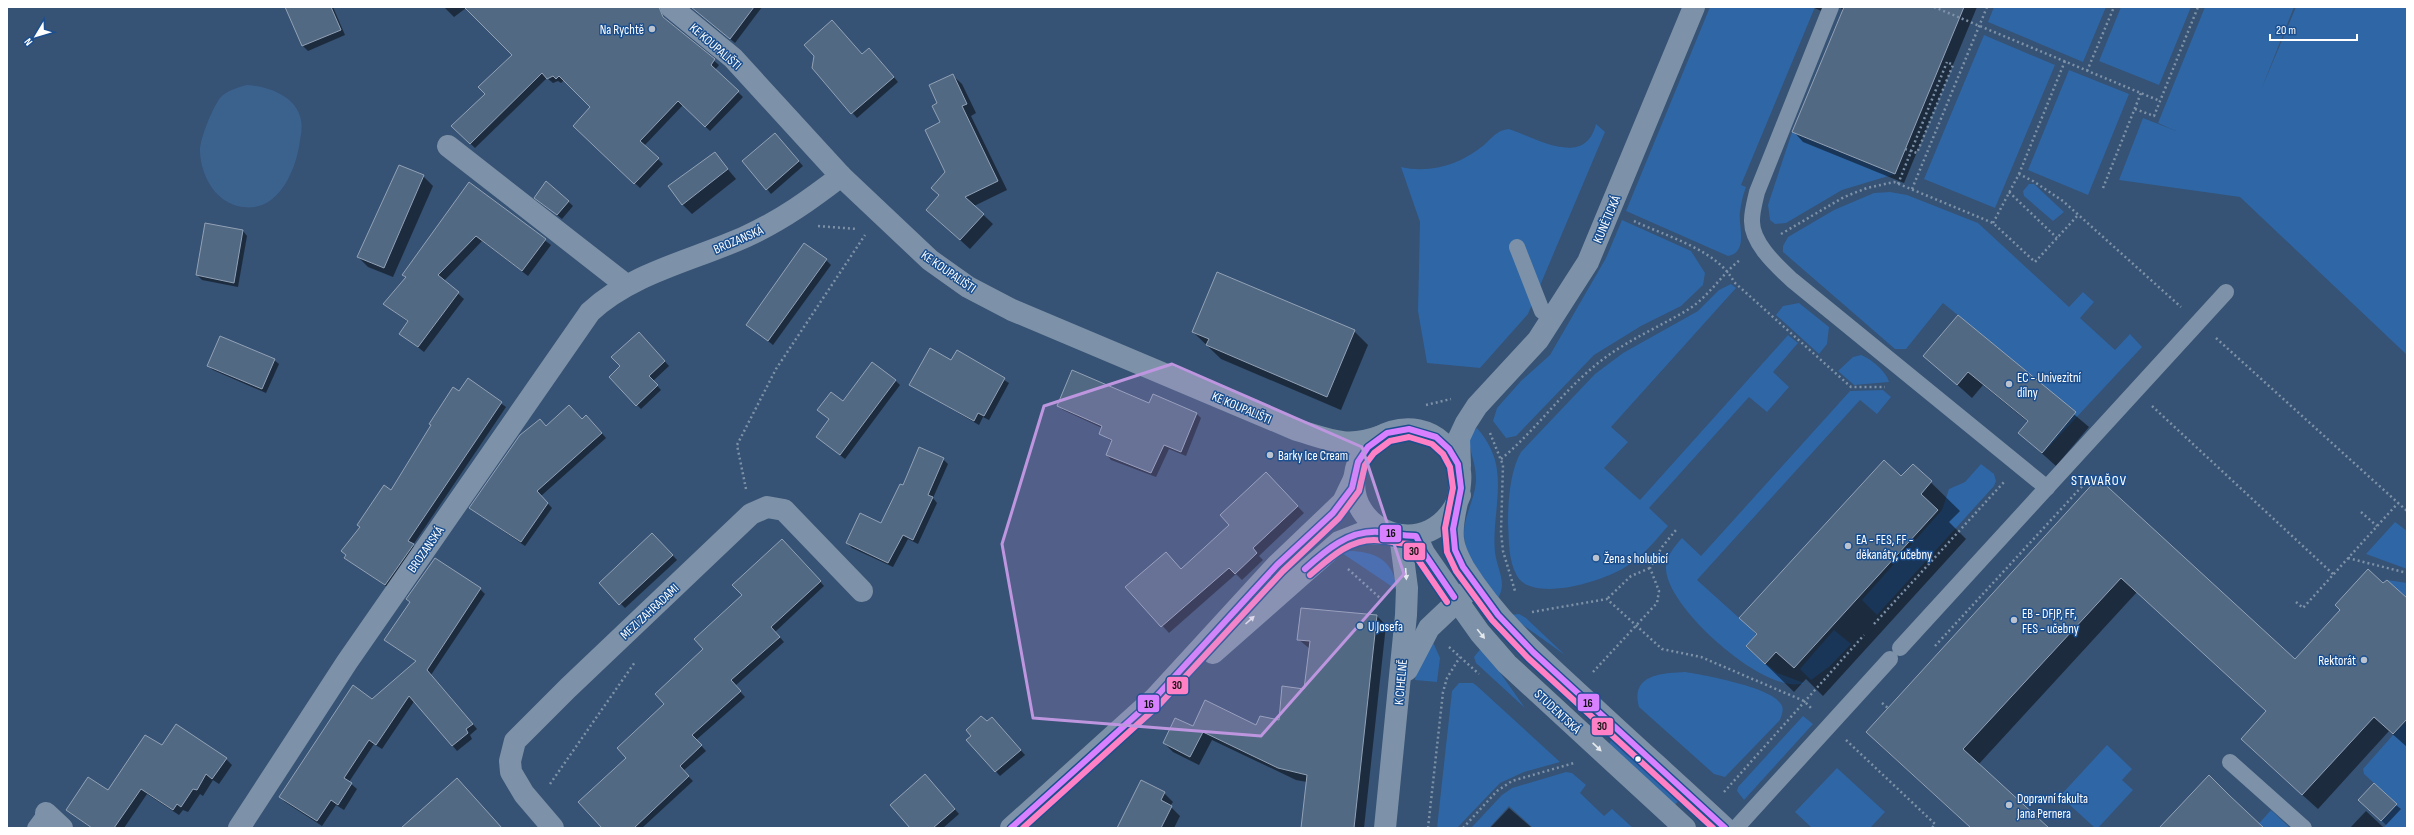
<svg xmlns="http://www.w3.org/2000/svg" width="2414" height="835" viewBox="0 0 2414 835" font-family="'Sofia Sans Condensed',sans-serif">
<rect width="100%" height="100%" fill="#365274"/>
<!-- green -->
<g fill="#2f66a5">
<path d="M1710 7H1815L1741 185 1746 187C1743 195 1741 203 1740 212 1738 225 1749 252 1728 256L1626 211Z"/>
<polygon points="1994,7 2106,7 2083,62 1988,22"/>
<polygon points="2121,7 2191,7 2159,85 2099,61"/>
<polygon points="2205,7 2294,7 2261,90 2296,7 2407,7 2407,355 2240,197 2119,180 2143,118 2176,131 2158,123"/>
<polygon points="1984,35 2055,65 1995,208 1924,179"/>
<polygon points="2069,70 2129,94 2088,195 2028,170"/>
<path d="M1596 124 1605 132 1528 314 1480 368 1427 363 1418 311 1420 222 1401 167C1431 174 1461 164 1484 145 1493 137 1497 130 1509 129 1536 138 1585 169 1596 124Z"/>
<polygon points="1792,132 1895,174 1842,190 1786,223 1775,224 1770,220 1768,205"/>
<polygon points="2029,184 2034,184 2064,212 2053,221 2024,196 2023,191"/>
<polygon points="1890,192 1907,195 1978,223 2069,307 2083,292 2094,302 2080,318 2115,350 2130,334 2142,347 2045,451 2042,453 2075,412 1943,303 1906,349 1895,349 1783,252 1783,246 1788,237 1834,210 1874,193"/>
<polygon points="1622,220 1691,251 1705,273 1703,285 1681,306 1641,326 1594,355 1520,432 1516,436 1506,438 1493,421 1497,408 1521,381 1550,355 1606,258"/>
<path d="M1731 284 1736 288 1611 427 1628 442 1604 468 1640 500 1788 335 1798 343 1773 372 1789 387 1767 412 1749 397 1649 508 1668 526C1656 540 1643 556 1627 566 1607 580 1533 604 1517 576 1508 560 1509 540 1508 523 1508 501 1510 471 1521 452L1595 374 1623 353 1698 311 1719 290Z"/>
<polygon points="1799,303 1829,327 1827,344 1819,354 1776,315 1783,306"/>
<path d="M1861 355C1871 359 1886 371 1889 382L1854 385 1838 371 1853 357Z"/>
<path d="M1883 390 1891 397 1877 414 1860 400 1697 580 1757 634 1746 647 1777 673 1804 683C1767 697 1664 606 1666 567 1667 555 1674 547 1682 538L1701 556 1850 391Z"/>
<path d="M1477 428C1485 437 1491 447 1495 460 1503 489 1492 522 1495 552 1497 570 1509 584 1496 601 1481 578 1459 552 1465 523 1468 508 1476 495 1476 478 1476 464 1469 451 1469 436Z"/>
<polygon points="1981,464 1994,474 1996,481 1994,486 1877,615 1862,600 1942,510 1949,489 1965,482"/>
<polygon points="2395,522 2407,531 2407,569 2366,554"/>
<path d="M1348 551C1375 551 1394 560 1397 590L1342 553Z"/>
<polygon points="2387,580 2407,583 2407,598"/>
<polygon points="1519,614 1526,618 1565,655 1509,615"/>
<polygon points="1834,630 1851,644 1830,666 1811,680 1800,669"/>
<polygon points="1433,642 1440,658 1437,682 1415,680 1416,671"/>
<polygon points="1482,647 1525,708 1476,663 1474,657"/>
<path d="M1685 672C1704 675 1770 687 1780 703 1785 708 1782 714 1780 720L1725 777 1714 774 1639 707C1630 675 1661 673 1685 672Z"/>
<polygon points="1459,683 1473,683 1477,686 1560,762 1524,772 1500,783 1457,828 1437,828 1452,691"/>
<polygon points="1803,716 1813,724 1744,800 1737,791 1738,787"/>
<polygon points="2407,719 2407,828 2383,828 2386,825 2381,821 2397,804 2364,774 2363,769"/>
<polygon points="1611,740 1614,740 1681,798 1674,806 1609,745"/>
<polygon points="2107,745 2132,769 2122,780 2133,790 2098,828 2095,828 2060,796"/>
<polygon points="1837,768 1885,812 1870,828 1812,828 1795,812"/>
<polygon points="1566,772 1572,773 1586,785 1580,793 1604,816 1612,809 1633,828 1533,828 1509,806 1489,828 1471,828 1502,795 1512,788"/>
<polygon points="2271,810 2290,828 2255,828"/>
</g>
<!-- water -->
<path fill="#3b618d" d="M247 85C268 86 297 96 301 120 303 129 300 138 299 147 294 174 277 212 243 207 216 204 201 176 200 152 199 140 213 107 220 98 226 91 238 87 247 85Z"/>
<!-- shadow -->
<g fill="#0007">
<polygon points="286,7 333,7 345,35 308,51 303,46"/>
<polygon points="444,7 656,7 666,20 719,65 715,70 743,97 710,131 683,105 644,146 663,164 640,188 574,126 592,107 564,80 561,83 558,81 553,83 547,78 475,148 452,126 487,94 513,55 466,8 454,17"/>
<polygon points="693,7 762,7 735,43"/>
<polygon points="1812,7 1977,7 1904,183 1803,142 1794,132 1843,12 1841,8 1835,9 1831,15"/>
<polygon points="874,54 898,82 857,118 813,68"/>
<polygon points="952,75 962,84 976,113 971,116 1007,190 974,206 993,224 970,249 937,219 946,173 939,104"/>
<polygon points="779,139 803,166 771,194 767,189"/>
<polygon points="715,154 736,179 692,214 682,204"/>
<polygon points="423,176 433,186 393,277 368,267 358,257"/>
<polygon points="547,182 573,206 562,219 540,202"/>
<polygon points="469,183 551,245 528,276 482,241 444,281 464,299 424,352 401,334 408,322 384,304 406,278 403,275"/>
<polygon points="243,231 247,236 238,287 202,280 197,275"/>
<polygon points="826,260 831,265 773,345 748,325"/>
<polygon points="1958,316 2089,427 2056,466 2019,433 2028,422 1983,385 1972,398 1925,356"/>
<polygon points="1354,331 1368,345 1341,410 1221,359 1193,332"/>
<polygon points="643,338 669,366 653,381 661,390 641,409 637,405 622,367"/>
<polygon points="957,352 1009,383 989,420 983,417 979,425 910,385 951,362"/>
<polygon points="274,360 279,364 266,393 213,370 208,366"/>
<polygon points="468,380 506,407 413,545 418,550 390,589 346,558"/>
<polygon points="895,380 900,385 845,459 822,441 830,420 819,410"/>
<polygon points="1154,395 1197,414 1201,418 1186,456 1169,449 1156,477 1111,460 1107,455 1113,442 1100,434 1102,428 1063,410 1058,405 1150,404"/>
<polygon points="582,420 591,421 606,438 541,496 552,508 525,546 470,508 546,427"/>
<polygon points="943,459 948,464 933,498 937,503 918,544 908,539 893,567 852,548 847,543 882,524 903,487"/>
<polygon points="1913,465 1960,511 1949,522 1966,539 1823,696 1806,679 1794,692 1747,646 1757,635 1741,618 1901,478"/>
<polygon points="2098,480 2295,660 2383,584 2407,600 2407,747 2389,731 2318,809 2257,754 2267,711 2137,592 1978,765 2048,828 1971,828 1882,747"/>
<polygon points="1273,481 1304,513 1259,556 1263,560 1242,580 1236,574 1169,633 1127,587 1182,570 1231,525"/>
<polygon points="652,534 677,560 625,608 600,583"/>
<polygon points="787,545 824,586 775,632 784,642 735,686 745,697 696,740 706,751 683,771 693,781 642,828 603,828 628,758 744,596"/>
<polygon points="480,589 485,594 431,675 477,729 470,735 472,739 457,751 415,700 382,749 374,744 349,782 357,789 344,810 336,805 322,826 285,802 280,797 372,700 417,662 386,640 411,603 407,599"/>
<polygon points="1377,616 1386,625 1364,828 1302,828 1307,782 1296,780 1212,740 1199,765 1173,752 1164,743 1193,727 1256,726 1280,721 1305,690 1310,649 1298,639"/>
<polygon points="987,723 996,723 1025,755 1000,776 968,740"/>
<polygon points="162,747 226,759 232,765 219,784 213,780 203,796 200,794 188,812 183,810 179,815 147,794 124,828 91,828 67,810 108,791"/>
<polygon points="929,780 959,814 943,828 912,828"/>
<polygon points="1164,793 1173,802 1170,806 1180,816 1174,828 1119,828"/>
<polygon points="2364,804 2396,805 2401,809 2386,825"/>
<polygon points="1509,808 1532,828 1490,828"/>
<polygon points="2366,811 2383,827 2384,828 2350,828"/>
</g>
<!-- building -->
<g fill="#526984" stroke="#92a2b6">
<polygon points="285,7 331,7 341,30 302,46"/>
<polygon points="464,7 659,7 663,17 715,59 711,65 739,91 705,127 678,101 640,141 659,158 634,184 573,126 590,107 559,76 556,79 553,76 547,79 542,73 470,144 451,126 485,94 478,87 512,55"/>
<polygon points="691,7 754,7 730,39"/>
<polygon points="1844,7 1964,7 1895,174 1792,132"/>
<polygon points="832,20 862,54 869,48 894,77 851,114 812,68 814,56 804,45"/>
<polygon points="953,74 967,104 962,106 998,181 965,197 984,214 960,240 926,210 939,195 931,188 945,172 925,130 940,122 932,106 937,103 929,85"/>
<polygon points="775,133 799,161 766,190 742,161"/>
<polygon points="715,152 728,169 682,205 668,186"/>
<polygon points="399,165 424,175 384,268 357,257"/>
<polygon points="546,181 569,201 557,215 534,198"/>
<polygon points="469,182 546,239 522,271 476,236 438,275 459,292 418,347 399,334 408,321 383,304 406,277 402,275"/>
<polygon points="205,223 243,230 234,283 196,275"/>
<polygon points="804,243 827,259 768,341 746,325"/>
<polygon points="1217,272 1355,330 1327,397 1206,345 1209,339 1192,332"/>
<polygon points="1958,315 2076,412 2042,453 2018,433 2028,421 1968,372 1957,385 1923,356"/>
<polygon points="639,332 665,361 649,376 658,385 636,406 609,377 620,366 611,357"/>
<polygon points="220,336 275,359 262,389 207,366"/>
<polygon points="930,348 951,360 957,350 1005,378 984,416 978,413 974,421 909,385"/>
<polygon points="872,362 896,380 840,455 816,437 829,419 817,410 831,392 843,401"/>
<polygon points="1072,370 1149,403 1153,394 1197,413 1181,452 1164,445 1151,473 1106,455 1112,440 1099,434 1102,426 1057,406"/>
<polygon points="468,378 502,402 408,541 414,544 385,585 344,558 346,555 341,551 360,527 357,525 384,485 391,490 431,425 429,424 453,387 459,391"/>
<polygon points="569,405 582,419 586,415 602,433 537,491 548,503 521,542 469,508 520,435 540,419 546,426"/>
<polygon points="919,447 944,458 928,495 933,497 913,540 903,535 888,563 846,543 860,513 881,523 900,484 903,485"/>
<polygon points="1884,460 1901,476 1913,464 1932,481 1921,494 1938,510 1794,668 1776,652 1765,664 1746,646 1757,634 1739,618"/>
<polygon points="1266,472 1298,506 1253,548 1257,553 1235,574 1229,568 1161,627 1125,587 1166,552 1181,569 1229,525 1220,515"/>
<polygon points="2098,478 2295,659 2340,610 2335,605 2368,569 2383,583 2387,580 2407,598 2407,719 2393,734 2374,717 2302,795 2241,739 2266,711 2121,578 1963,749 2049,828 1971,828 1866,732"/>
<polygon points="652,533 673,555 619,605 599,583"/>
<polygon points="782,539 821,581 771,627 780,637 731,680 741,691 692,735 702,745 680,766 689,776 634,828 602,828 578,802 626,758 617,748 664,704 655,694 703,649 694,639 742,595 732,585"/>
<polygon points="435,558 481,588 427,670 473,724 466,729 468,733 452,746 409,696 376,745 369,740 344,778 352,783 338,805 331,800 317,821 279,797 353,685 372,699 416,661 384,640 410,602 406,599"/>
<polygon points="1301,608 1377,615 1354,828 1301,828 1307,775 1278,768 1203,732 1190,757 1163,743 1175,718 1193,726 1205,700 1256,725 1260,716 1279,720 1282,686 1304,689 1310,641 1297,640"/>
<polygon points="981,716 987,721 992,717 1021,750 995,772 966,740 971,736 966,730"/>
<polygon points="176,724 227,758 212,779 206,774 197,790 193,789 181,807 177,804 173,810 141,789 114,828 92,828 66,810 88,777 108,790 145,735 162,745"/>
<polygon points="925,774 955,809 933,828 910,828 890,805"/>
<polygon points="2209,775 2229,795 2264,828 2159,828"/>
<polygon points="457,778 502,828 401,828"/>
<polygon points="1141,780 1165,792 1161,800 1172,806 1161,828 1117,828"/>
<polygon points="2374,783 2397,804 2381,821 2358,800"/>
</g>
<g fill="none" stroke-linecap="round" stroke-linejoin="round">
<!-- path -->
<g stroke="#7d92a8" stroke-width="2.5" stroke-dasharray="2 3" stroke-linecap="butt">
<polyline points="1934,7 2160,101"/>
<polyline points="2087,71 2114,7"/>
<polyline points="2135,109 2154,116 2198,7"/>
<polyline points="2019,174 2065,61"/>
<polyline points="1898,184 1947,62"/>
<polyline points="2103,188 2141,93"/>
<polyline points="1912,189 1987,7"/>
<polyline points="2009,192 2057,238"/>
<path d="M1634 221C1665 236 1718 250 1734 282L1851 387H1885"/>
<polyline points="1993,223 2019,174 2033,181 2063,201 2181,307"/>
<polyline points="818,226 857,229"/>
<polyline points="1781,234 1844,197 1867,188 1894,182 1993,223 2035,262 2079,214"/>
<polyline points="2216,338 2407,511"/>
<polyline points="1426,405 1451,399"/>
<polyline points="2152,406 2333,574"/>
<polyline points="1490,433 1503,465 1501,532 1503,551 1515,591"/>
<path d="M1501 459C1534 432 1558 397 1591 369 1620 343 1656 329 1689 309 1709 296 1722 274 1741 259"/>
<polyline points="746,489 737,445 776,369 865,235"/>
<polyline points="2361,512 2377,526"/>
<polyline points="2348,558 2407,573"/>
<polyline points="1348,569 1380,598"/>
<polyline points="1608,598 1631,576 1650,568"/>
<polyline points="2296,602 2303,608 2398,503"/>
<polyline points="1532,612 1607,599 1662,649 1701,657 1804,701 1813,710"/>
<polyline points="1874,624 2004,482"/>
<polyline points="1935,646 2086,482"/>
<polyline points="1449,647 1479,674"/>
<polyline points="1593,672 1657,603 1659,591 1650,568 1662,547 1676,530"/>
<polyline points="1882,703 1888,708"/>
<polyline points="1846,740 1935,824 1932,828"/>
<polyline points="550,784 635,662"/>
<polyline points="1724,792 1864,635"/>
<polyline points="1428,828 1443,692 1447,678 1460,657"/>
<polyline points="1463,828 1497,791 1512,781 1574,763"/>
</g>
<!-- service -->
<g stroke="#7d92a8" stroke-width="16">
<path d="M1831 7 1757 192C1755 201 1752 211 1752 220 1751 243 1777 266 1792 280L2047 488"/>
<polyline points="1517,247 1542,311 1553,319"/>
<polyline points="1900,648 2226,292"/>
<polyline points="2230,762 2304,828"/>
<polyline points="35,828 46,813"/>
<polyline points="1736,828 1890,659"/>
</g>
<!-- minor -->
<g stroke="#7d92a8" stroke-width="22">
<path d="M671 7 733 58 841 176 930 260 968 287 1012 310 1297 430C1330 440 1347 449 1381 436"/>
<polyline points="448,146 626,285"/>
<polyline points="1460,466 1459,438 1466,423 1477,406 1538,340 1588,262 1694,7"/>
<path d="M1460 495C1433 567 1340 533 1356 469 1365 431 1414 416 1443 443 1478 474 1449 503 1453 539 1454 549 1459 559 1464 568 1497 621 1543 661 1589 703 1634 745 1680 786 1725 828"/>
<polyline points="1416,536 1424,553 1458,602 1480,633 1507,664 1685,828"/>
<polyline points="1213,653 1339,542 1362,533 1390,534"/>
<polyline points="1407,670 1429,628 1467,592"/>
<polyline points="46,813 62,828"/>
<path d="M239 828 347 662 590 312C633 272 695 260 747 236 782 220 811 199 841 176"/>
<polyline points="553,828 524,794 511,772 510,761 515,741 568,688 751,514 767,507 784,510 862,591"/>
<polyline points="1011,828 1155,698 1277,565 1343,502 1354,479"/>
<polyline points="1385,828 1406,615 1407,588 1400,535"/>
</g>
<!-- path-bridge -->
<polyline stroke="#7d92a8" stroke-width="2.5" stroke-dasharray="2 3" stroke-linecap="butt" points="1905,149 1917,153 1953,65 1947,62"/>
<defs>
<g id="bus-1">
<path d="M1305 569C1326 550 1349 530 1379 532 1391 533 1403 536 1416 536L1424 553 1454 597"/>
<polyline points="1011,828 1155,698 1277,565 1333,513 1352,488 1358,462 1368,447 1387,433 1409,429 1436,437 1449,449 1458,464 1461,488 1453,529 1455,550 1463,567 1498,615 1533,652 1725,828"/>
</g>
<g id="bus-2">
<path d="M1310 575C1329 559 1348 540 1374 540 1386 540 1399 544 1411 544L1417 558 1447 602"/>
<polyline points="1023,828 1160,704 1283,571 1339,518 1359,491 1365,465 1374,453 1390,441 1409,437 1432,444 1443,454 1450,467 1453,488 1445,528 1447,552 1456,571 1492,620 1528,658 1713,828"/>
</g>
</defs>
<!-- bus-1 casing -->
<use href="#bus-1" stroke="#1b4f8f" stroke-width="9"/>
<!-- bus-2 casing -->
<use href="#bus-2" stroke="#1b4f8f" stroke-width="9"/>
<!-- bus-1 -->
<use href="#bus-1" stroke="#d880ff" stroke-width="6"/>
<!-- bus-2 -->
<use href="#bus-2" stroke="#ff80c5" stroke-width="6"/>
</g>
<!-- one-way arrows -->
<defs><path id="oneway-solid" d="M-6-.8H1V-3.2L6.5 0L1 3.2V.8H-6Z"/></defs>
<g fill="#e5e9ee">
<use href="#oneway-solid" transform="translate(1406 574) rotate(86)"/>
<use href="#oneway-solid" transform="translate(1250 620) rotate(-42)"/>
<use href="#oneway-solid" transform="translate(1481 634) rotate(51)"/>
<use href="#oneway-solid" transform="translate(1597 747) rotate(43)"/>
</g>
<!-- marked area -->
<path fill="#bd96df" fill-opacity="0.2" stroke="#bd96df" stroke-width="3" stroke-linejoin="round" d="M1172 364 1362 447 1404 574 1261 736 1033 718 1002 544 1044 406Z"/>
<!-- markers -->
<g fill="#b9c2ce" stroke="#1b4f8f" stroke-width="1.5">
<circle cx="652" cy="29" r="4"/>
<circle cx="2009" cy="384" r="4"/>
<circle cx="1270" cy="455" r="4"/>
<circle cx="1848" cy="546" r="4"/>
<circle cx="1596" cy="558" r="4"/>
<circle cx="2014" cy="620" r="4"/>
<circle cx="1360" cy="626" r="4"/>
<circle cx="2364" cy="660" r="4"/>
<circle cx="2009" cy="805" r="4"/>
</g>
<circle fill="#fff" stroke="#1b4f8f" stroke-width="1.5" cx="1638" cy="759" r="3.5"/>
<g text-anchor="middle" stroke-width="3" stroke-linejoin="round" paint-order="stroke">
<!-- poi labels -->
<g font-size="13" fill="#fff" stroke="#1b4f8f" text-anchor="start">
<text x="644" y="34" text-anchor="end">Na Rychtě</text>
<text x="2017" y="382">EC - Univezitní<tspan x="2017" dy="15">dílny</tspan></text>
<text x="1278" y="460">Barky Ice Cream</text>
<text x="1856" y="544">EA - FES, FF -<tspan x="1856" dy="15">děkanáty, učebny</tspan></text>
<text x="1604" y="563">Žena s holubicí</text>
<text x="2022" y="618">EB - DFJP, FF,<tspan x="2022" dy="15">FES - učebny</tspan></text>
<text x="1368" y="631">U Josefa</text>
<text x="2356" y="665" text-anchor="end">Rektorát</text>
<text x="2017" y="803">Dopravní fakulta<tspan x="2017" dy="15">Jana Pernera</tspan></text>
</g>
<!-- street labels -->
<g font-size="13" fill="#fff" stroke="#1b4f8f">
<text transform="translate(716 46) rotate(41)" y="5">KE KOUPALIŠTI</text>
<text transform="translate(1606 219) rotate(-67)" y="5">KUNĚTICKÁ</text>
<text transform="translate(738 239) rotate(-23)" y="5">BROZANSKÁ</text>
<text transform="translate(949 271) rotate(35)" y="5">KE KOUPALIŠTI</text>
<text transform="translate(1242 407) rotate(23)" y="5">KE KOUPALIŠTI</text>
<text transform="translate(425 549) rotate(-55)" y="5">BROZANSKÁ</text>
<text transform="translate(649 611) rotate(-43)" y="5">MEZI ZAHRADAMI</text>
<text transform="translate(1400 682) rotate(-85)" y="5">K CIHELNĚ</text>
<text transform="translate(1558 711) rotate(43)" y="5">STUDENTSKÁ</text>
</g>
<!-- neighbourhood labels -->
<g font-size="14" letter-spacing="1" fill="#fff" stroke="#1b4f8f">
<text x="2099" y="485">STAVAŘOV</text>
</g>
</g>
<g stroke="#1b4f8f" stroke-width="1.5">
<rect x="1379" y="524" width="23" height="19" rx="4" fill="#d880ff"/>
<rect x="1403" y="542" width="23" height="19" rx="4" fill="#ff80c5"/>
<rect x="1166" y="676" width="23" height="19" rx="4" fill="#ff80c5"/>
<rect x="1577" y="693" width="23" height="19" rx="4" fill="#d880ff"/>
<rect x="1137" y="694" width="23" height="19" rx="4" fill="#d880ff"/>
<rect x="1591" y="717" width="23" height="19" rx="4" fill="#ff80c5"/>
</g>
<g font-size="11" text-anchor="middle" font-weight="bold" fill="#111">
<text x="1391" y="537">16</text>
<text x="1414" y="555">30</text>
<text x="1177" y="689">30</text>
<text x="1588" y="707">16</text>
<text x="1149" y="708">16</text>
<text x="1602" y="730">30</text>
</g>
<!-- border -->
<rect width="2414" height="835" fill="none" stroke="#ffffff" stroke-width="16"/>
<!-- north arrow -->
<g transform="translate(36 36) rotate(232)" stroke="#1b4f8f" stroke-width="3" paint-order="stroke">
<path d="M0-3L7 15L0 10L-7 15Z" fill="#ffffff"/>
<text y="-6" font-size="11" font-weight="bold" text-anchor="middle" fill="#ffffff">N</text>
</g>
<!-- scale -->
<path d="M2270 34v6h87v-6" fill="none" stroke="#ffffff" stroke-width="2"/>
<text x="2276" y="34" font-size="12" fill="#ffffff" stroke="#1b4f8f" stroke-width="3" paint-order="stroke">20 m</text>
</svg>
